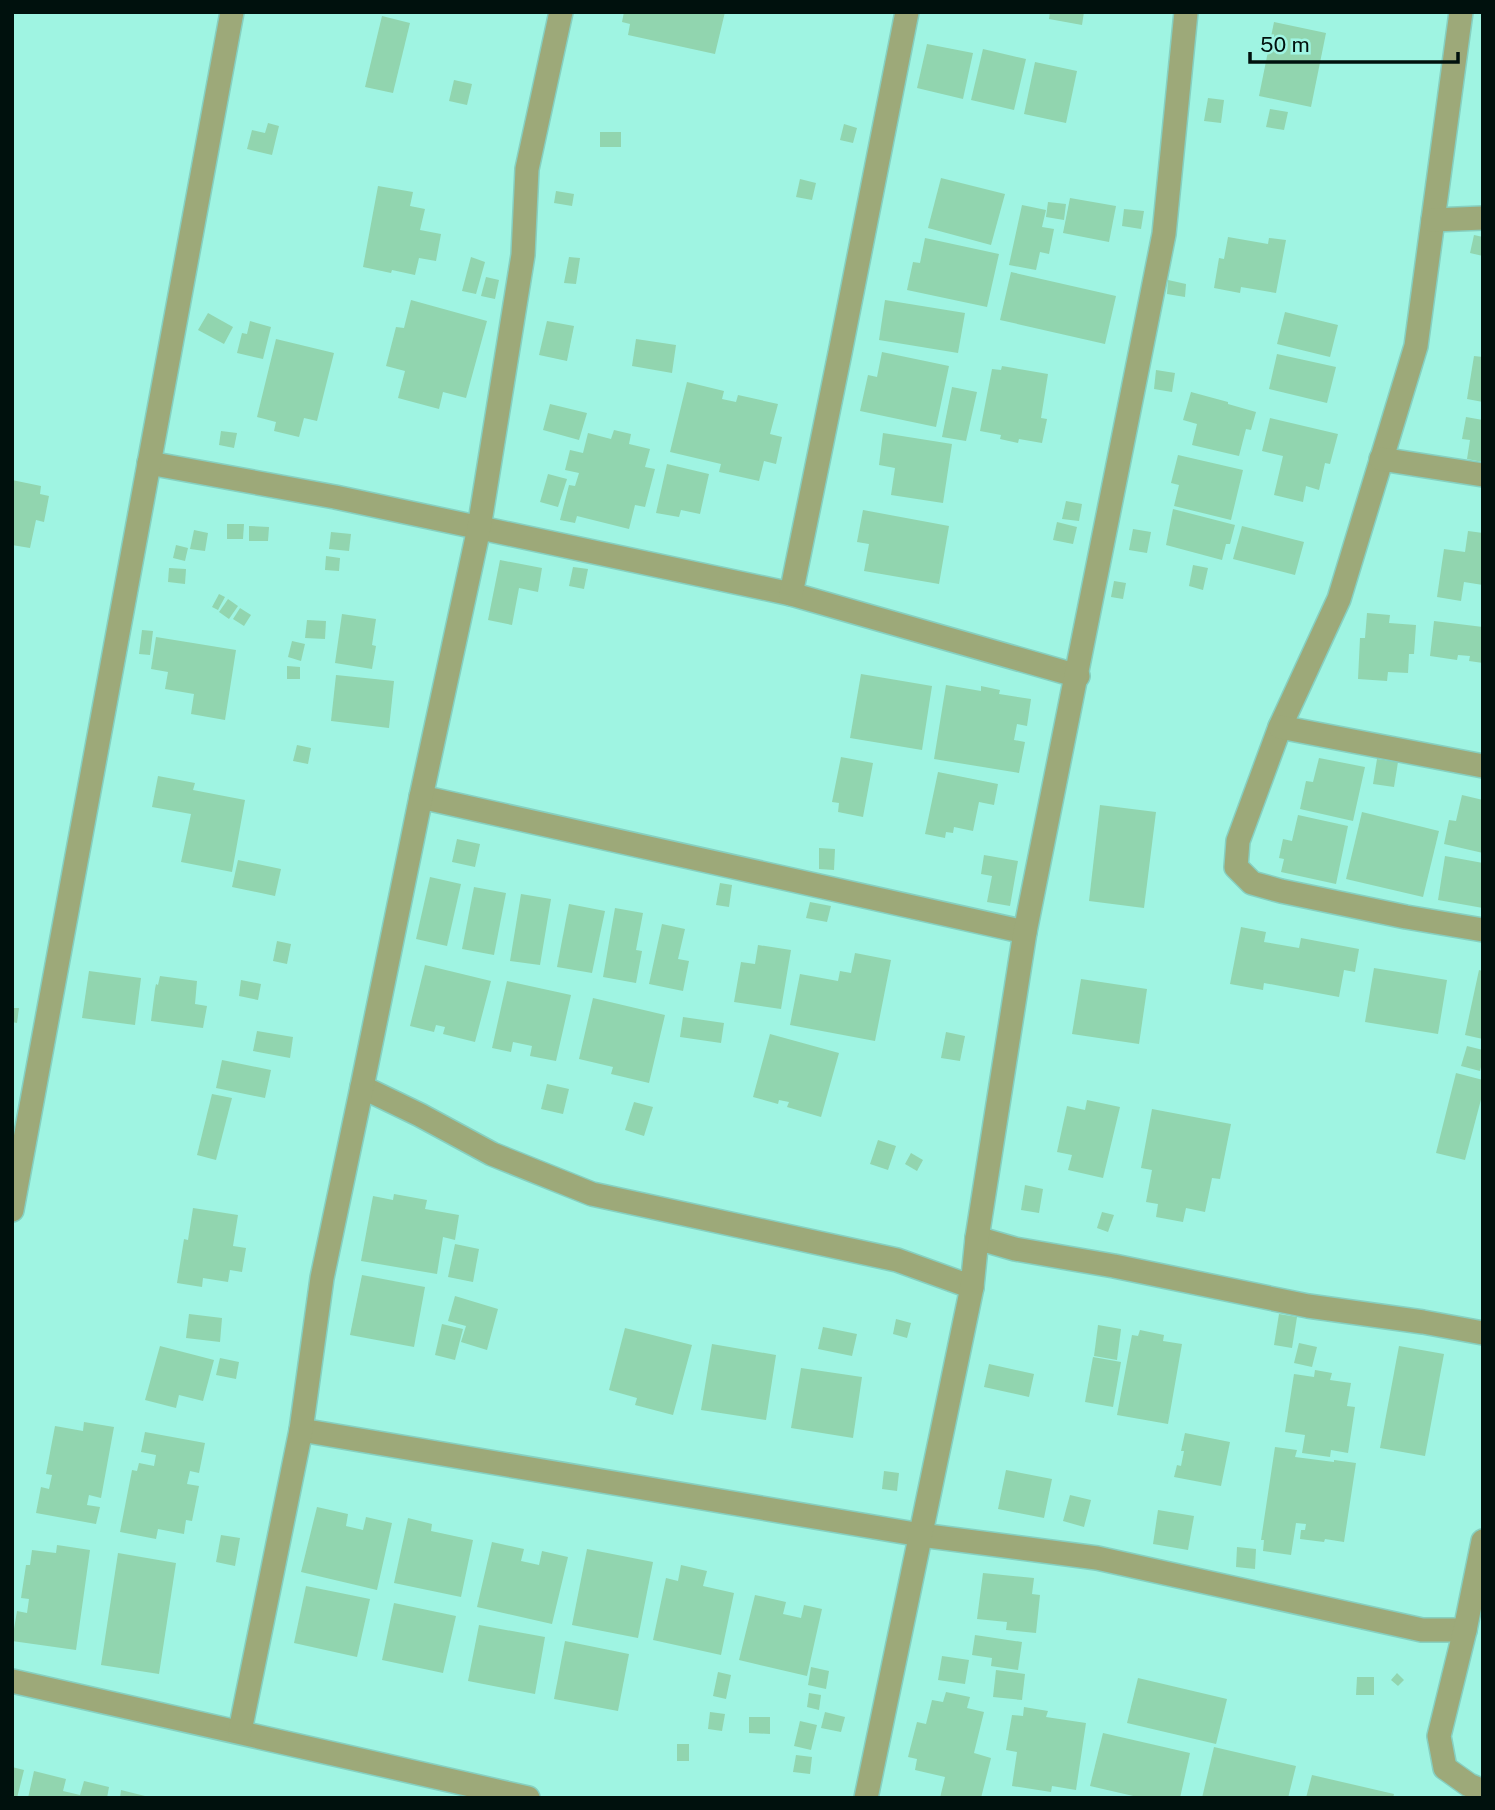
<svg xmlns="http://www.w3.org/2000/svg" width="1495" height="1810" viewBox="0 0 1495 1810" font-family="'Public Sans',sans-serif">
<rect width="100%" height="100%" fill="#9ff4e2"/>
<!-- building -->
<g fill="#91d5af">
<polygon points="624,12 725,12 715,54 628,35 630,24 622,22"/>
<polygon points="1050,12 1084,12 1082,25 1049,19"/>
<polygon points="382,16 410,23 393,93 365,87"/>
<polygon points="1274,22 1326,33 1311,107 1259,96"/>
<polygon points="927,44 973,53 963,99 917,88"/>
<polygon points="983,49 1026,59 1014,110 971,100"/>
<polygon points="1035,62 1077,71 1066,123 1024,114"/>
<polygon points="454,80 472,84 467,105 449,101"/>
<polygon points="1208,98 1224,100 1221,123 1204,121"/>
<polygon points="1270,109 1288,112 1284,130 1266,127"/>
<polygon points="268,123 279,126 272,155 247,149 252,130 265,133"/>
<polygon points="844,124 857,128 853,143 840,140"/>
<rect x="600" y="132" width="21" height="15"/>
<polygon points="941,178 1005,194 991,245 928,228"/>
<polygon points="800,179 816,183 812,200 796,197"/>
<polygon points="378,186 413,192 410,206 425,209 420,230 441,234 436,261 419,258 415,275 392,270 391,273 363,267"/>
<polygon points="556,191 574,194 572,206 554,203"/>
<polygon points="1070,198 1116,206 1109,242 1063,233"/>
<polygon points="1048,202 1066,204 1064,220 1046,217"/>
<polygon points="1022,205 1046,210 1042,227 1054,229 1049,254 1040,252 1036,270 1009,265"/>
<polygon points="1124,209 1144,211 1141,229 1122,226"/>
<polygon points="1474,235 1483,237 1483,256 1470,253"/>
<polygon points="1228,237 1268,244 1269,238 1286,240 1276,293 1241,287 1240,293 1214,288 1219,258 1224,259"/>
<polygon points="925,238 999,254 987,307 907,290 913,262 920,263"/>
<polygon points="471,257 485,262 476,294 462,291"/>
<polygon points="569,257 580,258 576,284 564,283"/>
<polygon points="1011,272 1116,296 1105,344 1000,320"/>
<polygon points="486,277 499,280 495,299 481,296"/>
<polygon points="1168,280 1186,284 1185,297 1167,294"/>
<polygon points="411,300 487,321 466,398 443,392 439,409 398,398 405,371 386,366 396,327 404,328"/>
<polygon points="885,300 965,313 958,353 879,340"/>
<polygon points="1285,312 1338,325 1330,357 1277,344"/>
<polygon points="208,313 233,327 224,344 198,330"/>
<polygon points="250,321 271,327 263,359 237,353 242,333 247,334"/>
<polygon points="547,321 574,326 567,361 539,355"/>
<polygon points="276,339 334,353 317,421 304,418 299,437 274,431 276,422 257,417"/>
<polygon points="636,339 676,345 672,373 632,366"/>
<polygon points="882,352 949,366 936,427 860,411 868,375 877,377"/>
<polygon points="1277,354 1336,367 1327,403 1269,389"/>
<polygon points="1474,356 1483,357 1483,402 1467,399"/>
<polygon points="1002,366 1048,374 1041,418 1047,419 1042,443 1019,439 1018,443 1000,439 1001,435 980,431 992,369 1001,370"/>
<polygon points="1156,370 1175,373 1172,392 1154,389"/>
<polygon points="687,382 724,391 722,399 736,402 738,395 778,404 770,434 782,437 776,464 764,461 759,481 719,472 721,464 670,452"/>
<polygon points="952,387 977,392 966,441 942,437"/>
<polygon points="1191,392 1228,402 1228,404 1256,412 1251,430 1246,429 1239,456 1192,445 1197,424 1183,420"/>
<polygon points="550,404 587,413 579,440 543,430"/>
<polygon points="1466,417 1483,420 1483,462 1467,459 1470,440 1462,439"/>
<polygon points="1270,418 1338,434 1330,464 1325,463 1319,490 1306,486 1303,502 1274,495 1283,456 1262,451"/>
<polygon points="614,430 631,434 629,444 650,449 645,467 655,469 645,507 635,505 629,529 577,516 575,523 560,520 569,485 575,486 579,473 565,470 570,450 583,453 588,433 611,439"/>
<polygon points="221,431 237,433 234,448 219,445"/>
<polygon points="883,433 952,444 943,503 891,495 895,468 879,465"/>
<polygon points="1178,455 1243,470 1231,520 1174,506 1179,485 1171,483"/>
<polygon points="667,464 709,474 700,514 681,510 679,517 656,513"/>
<polygon points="548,474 567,479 558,507 540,502"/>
<polygon points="12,480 41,486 40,494 49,496 44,522 36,520 30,548 12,545"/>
<polygon points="1066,501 1082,504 1079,521 1062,519"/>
<polygon points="1173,509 1235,525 1230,544 1226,544 1222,560 1166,545"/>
<polygon points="863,510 949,526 939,584 864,571 869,544 857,542"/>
<polygon points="1057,522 1077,527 1073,544 1053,540"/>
<polygon points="227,524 244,524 243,539 227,539"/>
<polygon points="249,526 269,527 268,541 249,541"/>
<polygon points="1242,526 1304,542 1295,575 1233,559"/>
<polygon points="1133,529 1151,532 1147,553 1129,550"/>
<polygon points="194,530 208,533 205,551 190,549"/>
<polygon points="1468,531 1483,533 1483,585 1464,582 1461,601 1437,597 1444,549 1465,552"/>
<polygon points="331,532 351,534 349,551 329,549"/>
<polygon points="176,545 188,548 185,561 173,558"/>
<polygon points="326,556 340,558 339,571 325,570"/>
<polygon points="500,560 542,568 538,592 519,588 512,625 488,620"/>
<polygon points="1193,565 1208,568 1203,590 1189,586"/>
<polygon points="573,567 588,569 584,589 569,586"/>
<polygon points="169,568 186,569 185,584 168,582"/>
<polygon points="1114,581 1126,583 1123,599 1111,597"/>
<polygon points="219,594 225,597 218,610 212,607"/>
<polygon points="228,599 238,606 229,619 219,612"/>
<polygon points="240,608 251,615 244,626 233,619"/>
<polygon points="1367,613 1390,615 1389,623 1416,625 1414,654 1409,654 1408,673 1388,672 1387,681 1358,679 1360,638 1365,638"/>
<polygon points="342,614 376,619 372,645 376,646 372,669 335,663"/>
<polygon points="307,620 326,621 325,639 305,638"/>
<polygon points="1434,621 1483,627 1483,663 1469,661 1470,656 1458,655 1457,660 1430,656"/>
<polygon points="142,630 153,631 150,655 139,654"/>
<polygon points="156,637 236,650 225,720 191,714 194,694 165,689 168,672 151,669"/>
<polygon points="292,641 305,644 301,661 288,657"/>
<polygon points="287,666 300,667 300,679 287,679"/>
<polygon points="861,674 932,686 922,750 850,738"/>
<polygon points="336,675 394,681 389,728 331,721"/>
<polygon points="946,685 981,691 981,686 1000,690 999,694 1031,699 1027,726 1017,724 1014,740 1025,742 1019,773 934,759"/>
<polygon points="297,745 311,748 308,764 293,761"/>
<polygon points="841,757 873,763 863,817 838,812 839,803 832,802"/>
<polygon points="1319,758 1365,767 1353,821 1300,809 1306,781 1313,782"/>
<polygon points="1377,759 1398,762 1394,787 1373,784"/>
<polygon points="938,772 998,784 994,805 979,802 973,831 954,827 953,833 946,832 945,838 925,834"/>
<polygon points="158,776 195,783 193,790 245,800 232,872 181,862 191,814 152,807"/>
<polygon points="1462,795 1483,800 1483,853 1444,844 1449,820 1456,821"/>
<polygon points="1100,805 1156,812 1144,908 1089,901"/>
<polygon points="1362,812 1439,831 1423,897 1346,879"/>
<polygon points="1298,815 1348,826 1336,884 1281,872 1284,859 1279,858 1283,839 1292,841"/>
<polygon points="457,839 480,844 475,867 452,862"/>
<polygon points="819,848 835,849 834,870 819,869"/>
<polygon points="984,855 1018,861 1010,906 987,902 992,876 981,874"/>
<polygon points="1445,856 1483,863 1483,908 1438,900"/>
<polygon points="238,860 281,869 275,896 232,887"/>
<polygon points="430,877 461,884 447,946 416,939"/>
<polygon points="720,883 732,885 729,907 716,905"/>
<polygon points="474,887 506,893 494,955 462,949"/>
<polygon points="521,894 551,899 540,965 510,961"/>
<polygon points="810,902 831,906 827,922 806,918"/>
<polygon points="569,904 605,911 592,973 557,967"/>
<polygon points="615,908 643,913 636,950 642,951 636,983 603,977"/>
<polygon points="662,924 685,929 678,959 689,961 683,991 649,984"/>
<polygon points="1241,927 1266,932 1264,942 1299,948 1301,938 1359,949 1355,972 1344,970 1339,997 1264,983 1263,990 1230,984"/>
<polygon points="277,941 291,944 287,964 273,961"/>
<polygon points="758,945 791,950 781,1009 734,1002 741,962 755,964"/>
<polygon points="855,953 891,960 875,1041 790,1025 800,974 838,981 840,971 851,973"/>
<polygon points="425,965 491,981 475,1042 443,1034 445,1027 436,1025 434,1032 410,1026"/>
<polygon points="1374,968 1447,980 1438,1034 1365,1022"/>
<polygon points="1479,970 1483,971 1483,1039 1465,1035"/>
<polygon points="89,971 141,978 135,1025 82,1018"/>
<polygon points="160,976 197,981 195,1004 207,1006 203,1028 151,1021 155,989 156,984 158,985"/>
<polygon points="1081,979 1147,989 1139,1044 1072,1034"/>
<polygon points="241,980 261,984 258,1000 239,996"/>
<polygon points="507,981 571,995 556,1061 530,1056 532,1046 513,1042 511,1052 492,1048"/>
<polygon points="593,998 665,1015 649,1083 611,1074 613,1067 579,1059"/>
<polygon points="12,1008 19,1008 17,1023 12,1022"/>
<polygon points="683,1017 724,1023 721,1043 680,1037"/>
<polygon points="257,1031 293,1037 290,1058 253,1051"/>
<polygon points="946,1032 965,1036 960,1061 941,1058"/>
<polygon points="770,1034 839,1053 821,1117 787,1107 789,1102 779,1100 778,1104 753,1097"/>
<polygon points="1467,1046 1483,1050 1483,1059 1480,1071 1461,1066"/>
<polygon points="222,1060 271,1070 265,1098 216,1088"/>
<polygon points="1456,1073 1483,1080 1483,1092 1465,1160 1436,1153"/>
<polygon points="547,1084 569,1089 563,1114 541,1109"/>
<polygon points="212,1094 232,1098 216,1160 197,1155"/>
<polygon points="1087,1100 1120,1107 1103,1178 1068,1170 1072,1155 1057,1152 1067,1106 1085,1110"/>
<polygon points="634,1102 653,1107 644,1136 625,1130"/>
<polygon points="1152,1109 1231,1124 1220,1179 1212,1178 1205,1212 1186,1208 1183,1222 1156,1217 1158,1204 1146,1202 1152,1170 1141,1168"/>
<polygon points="878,1140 896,1146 888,1170 870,1164"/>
<polygon points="911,1153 923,1160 917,1171 905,1164"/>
<polygon points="1025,1185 1043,1189 1039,1213 1021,1210"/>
<polygon points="394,1194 427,1200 425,1209 459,1215 455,1240 443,1237 437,1274 361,1261 373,1196 393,1200"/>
<polygon points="193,1208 238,1215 233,1246 246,1248 242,1272 230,1270 228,1282 203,1278 202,1287 177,1283 184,1239 188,1240"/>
<polygon points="1102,1212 1114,1215 1108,1232 1097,1228"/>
<polygon points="455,1244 479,1249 473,1282 448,1277"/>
<polygon points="362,1275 425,1287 414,1347 350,1335"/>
<polygon points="455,1296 498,1309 487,1350 461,1342 466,1326 448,1321"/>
<polygon points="189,1314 222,1318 220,1342 186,1338"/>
<polygon points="1279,1314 1297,1317 1292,1348 1274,1345"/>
<polygon points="896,1319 911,1323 907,1338 893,1334"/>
<polygon points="442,1324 463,1329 455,1360 435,1355"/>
<polygon points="1098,1325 1121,1329 1117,1360 1094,1356"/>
<polygon points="823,1327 857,1334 852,1356 818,1349"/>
<polygon points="625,1328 692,1345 673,1415 635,1405 637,1398 609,1390"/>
<polygon points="1140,1330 1164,1335 1163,1341 1182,1344 1168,1424 1117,1415 1132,1335 1138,1336"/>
<polygon points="1299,1343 1317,1347 1312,1367 1294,1363"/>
<polygon points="712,1344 776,1355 766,1420 701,1410"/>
<polygon points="160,1346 214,1360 203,1401 179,1395 176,1408 145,1400"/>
<polygon points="1399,1346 1444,1354 1425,1456 1380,1448"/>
<polygon points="1093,1357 1121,1362 1113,1407 1085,1402"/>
<polygon points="220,1358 239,1362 236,1379 216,1375"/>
<polygon points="989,1364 1034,1374 1029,1397 984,1387"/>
<polygon points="801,1368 862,1377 853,1438 791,1428"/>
<polygon points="1315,1370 1332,1373 1330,1380 1351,1383 1347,1406 1355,1407 1348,1453 1331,1450 1330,1457 1302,1453 1305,1435 1285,1432 1294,1374 1314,1377"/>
<polygon points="84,1422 114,1427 101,1498 89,1495 87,1505 100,1507 96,1524 36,1513 41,1487 49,1489 52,1475 46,1474 55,1426 83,1431"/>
<polygon points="145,1432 205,1443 199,1473 190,1471 187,1484 199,1486 192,1521 186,1520 184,1534 158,1529 156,1539 120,1532 132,1470 137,1471 139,1463 154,1466 156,1455 141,1452"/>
<polygon points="1185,1433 1230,1442 1221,1486 1174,1477 1177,1465 1181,1466 1184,1451 1181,1451"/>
<polygon points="1275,1447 1297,1450 1295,1457 1334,1462 1334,1460 1356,1463 1344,1542 1325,1539 1324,1542 1300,1539 1301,1530 1305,1530 1306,1524 1296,1523 1291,1555 1263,1551 1264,1540 1261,1540"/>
<polygon points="1006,1470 1052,1479 1044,1518 998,1509"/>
<polygon points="884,1471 899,1473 897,1491 882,1489"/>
<polygon points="1070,1495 1091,1500 1084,1527 1063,1521"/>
<polygon points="317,1507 348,1514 346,1526 363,1530 366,1517 392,1523 377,1590 301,1572"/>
<polygon points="1158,1510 1194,1516 1188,1550 1153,1544"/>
<polygon points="408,1518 432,1524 431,1531 473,1540 461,1597 394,1583"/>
<polygon points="221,1535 240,1538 235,1566 216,1562"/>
<polygon points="492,1542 524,1549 521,1561 539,1565 542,1551 568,1557 552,1624 477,1607"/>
<polygon points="57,1545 90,1550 76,1650 12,1641 17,1611 27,1613 29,1599 21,1598 26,1565 30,1565 32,1550 56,1553"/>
<polygon points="1237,1547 1256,1549 1255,1569 1236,1567"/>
<polygon points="587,1549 653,1562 638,1638 572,1625"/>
<polygon points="118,1553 176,1563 159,1674 101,1665"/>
<polygon points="681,1565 707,1571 703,1586 734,1593 721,1655 653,1640 666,1578 678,1581"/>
<polygon points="983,1573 1034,1578 1032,1594 1040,1595 1036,1633 1006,1630 1007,1622 977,1619"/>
<polygon points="306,1586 370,1599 357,1657 294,1643"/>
<polygon points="755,1595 786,1602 783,1614 801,1618 804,1605 822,1609 807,1676 739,1660"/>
<polygon points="394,1603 456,1616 443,1673 382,1660"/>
<polygon points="479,1625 545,1637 535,1694 468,1681"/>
<polygon points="975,1635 1022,1642 1018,1670 991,1666 992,1658 972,1655"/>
<polygon points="565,1641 629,1654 618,1711 554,1699"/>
<polygon points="942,1656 969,1660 965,1684 938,1680"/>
<polygon points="811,1667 829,1671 826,1689 808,1685"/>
<polygon points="996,1670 1025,1674 1022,1700 993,1697"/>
<polygon points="718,1672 731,1675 726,1699 713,1696"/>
<polygon points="1397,1673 1404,1680 1398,1686 1391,1680"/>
<polygon points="1357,1677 1374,1677 1374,1695 1356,1695"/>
<polygon points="1138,1678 1227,1699 1216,1744 1127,1723"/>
<polygon points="946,1692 970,1697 967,1708 984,1712 974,1753 991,1758 981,1798 940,1798 945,1777 915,1770 917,1759 908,1757 917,1722 926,1724 932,1700 943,1702"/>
<polygon points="809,1693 821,1695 819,1710 807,1707"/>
<polygon points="1024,1707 1048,1711 1046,1717 1086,1723 1076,1790 1052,1786 1051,1792 1012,1786 1017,1752 1006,1750 1012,1715 1023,1716"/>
<polygon points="710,1712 725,1714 722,1731 708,1729"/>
<polygon points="825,1712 845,1717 841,1732 821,1728"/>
<polygon points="749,1717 770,1717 770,1734 749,1733"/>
<polygon points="800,1721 817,1725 811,1750 794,1746"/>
<polygon points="1103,1733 1190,1753 1180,1798 1142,1798 1090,1786"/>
<rect x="677" y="1744" width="12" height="17"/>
<polygon points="1214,1747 1296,1766 1288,1798 1202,1798"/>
<polygon points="796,1755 812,1757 810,1774 793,1772"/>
<polygon points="12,1767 24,1770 17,1798 12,1798"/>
<polygon points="34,1771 66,1779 63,1791 80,1795 84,1781 109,1787 107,1798 28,1798"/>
<polygon points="1312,1775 1394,1794 1393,1798 1306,1798"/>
<polygon points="121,1790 149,1797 149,1798 120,1798"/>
</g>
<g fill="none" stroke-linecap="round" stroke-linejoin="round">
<defs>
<g id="minor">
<polyline points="1461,12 1416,346 1339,599 1280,727 1238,841 1236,867 1252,883 1281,891 1406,917 1483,930"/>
<polyline points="1433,220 1483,218"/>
<polyline points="1381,459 1483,475"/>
<polyline points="149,463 335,497 791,594 1078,676"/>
<polyline points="791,594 840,353 907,12"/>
<polyline points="1280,727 1483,766"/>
<polyline points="421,797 1025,932"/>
<polyline points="362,1087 420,1115 492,1154 592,1194 897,1260 972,1287"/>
<polyline points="12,1210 232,12"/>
<polyline points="977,1238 1015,1249 1114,1266 1308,1306 1423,1322 1483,1333"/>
<polyline points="301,1430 921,1535 1097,1558 1422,1630 1465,1630"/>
<polyline points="1483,1541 1465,1630 1439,1736 1445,1768 1469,1785 1483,1791"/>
<polyline points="12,1681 528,1798"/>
<polyline points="240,1731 301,1430 322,1278 362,1087 421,797 479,528 523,255 527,169 561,12"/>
<polyline points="866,1798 972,1287 977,1238 1025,932 1164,234 1186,12"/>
</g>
</defs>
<!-- minor casing -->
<use href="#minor" stroke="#86d0c0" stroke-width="26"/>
<!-- minor -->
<use href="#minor" stroke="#9da979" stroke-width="23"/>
</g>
<!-- border -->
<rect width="1495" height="1810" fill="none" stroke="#00110d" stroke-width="28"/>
<!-- scale -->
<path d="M1250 52v10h208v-10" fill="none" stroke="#00110d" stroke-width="3.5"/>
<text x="1260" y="52" font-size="21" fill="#00110d" stroke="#9ff4e2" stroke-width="5" paint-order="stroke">50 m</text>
</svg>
